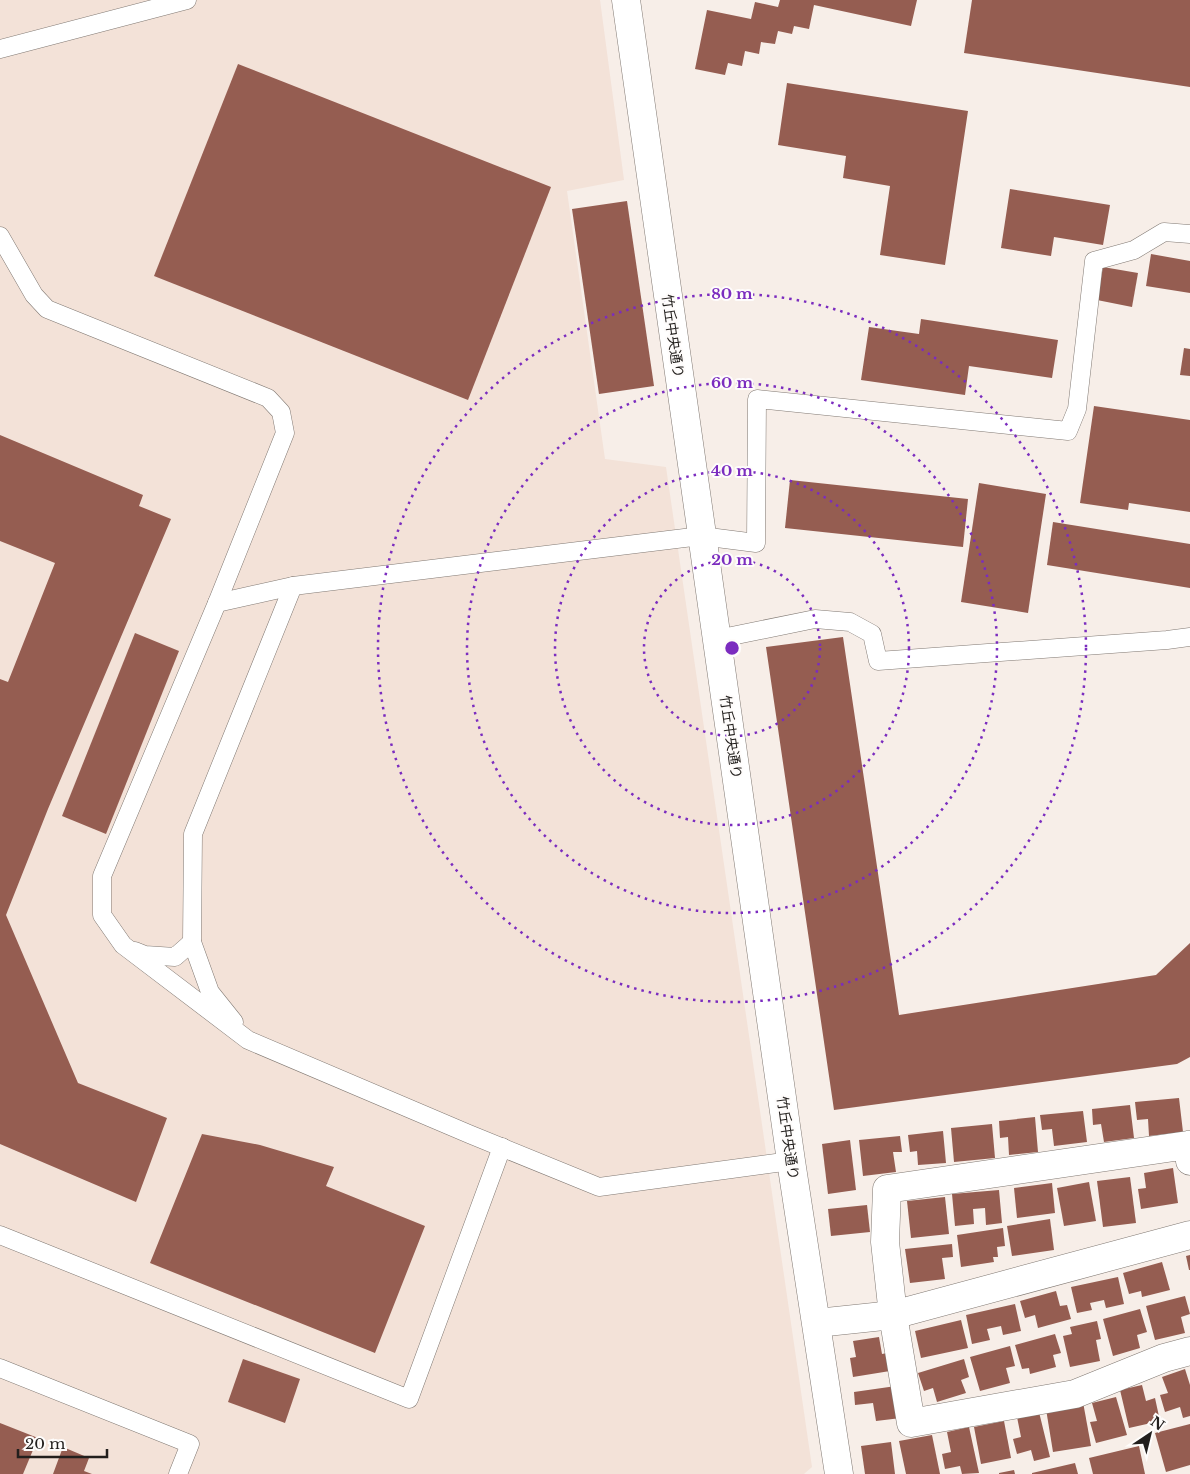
<svg xmlns="http://www.w3.org/2000/svg" width="1190" height="1474" viewBox="0 0 1190 1474" font-family="'Libre Baskerville','Noto Sans JP',serif">
<rect width="100%" height="100%" fill="#f7eee8"/>
<!-- built -->
<polygon fill="#f3e2d8" points="0,0 600,0 624,180 567,191 605,459 666,467 812,1467 804,1474 0,1474"/>
<!-- building -->
<g fill="#955d51">
<polygon points="780,0 917,0 911,26 814,5 809,29 794,26 792,34 778,31 775,44 761,42 759,54 745,51 742,66 728,63 725,75 695,69 707,10 751,19 755,2 778,7"/>
<polygon points="972,0 1190,0 1190,87 964,53"/>
<polygon points="238,64 551,187 468,400 154,276"/>
<polygon points="787,83 968,111 945,265 880,255 890,186 843,178 846,156 778,145"/>
<polygon points="1010,189 1110,205 1103,245 1054,237 1051,256 1001,248"/>
<polygon points="627,201 654,386 599,394 572,209"/>
<polygon points="1151,254 1190,261 1190,293 1146,286"/>
<polygon points="1103,267 1138,273 1132,307 1097,300"/>
<polygon points="921,319 1058,340 1052,378 969,366 965,395 861,380 869,327 919,334"/>
<polygon points="1184,348 1190,349 1190,376 1180,375"/>
<polygon points="1094,406 1190,420 1190,512 1129,503 1128,510 1080,503"/>
<polygon points="0,435 143,495 139,506 171,519 48,809 6,915 78,1083 167,1118 136,1202 0,1144 0,679 8,682 55,563 0,541"/>
<polygon points="790,480 968,499 963,547 785,528"/>
<polygon points="979,483 1046,494 1028,613 961,602"/>
<polygon points="1053,522 1190,544 1190,588 1047,565"/>
<polygon points="135,633 179,651 106,834 62,816"/>
<polygon points="843,637 899,1015 1156,975 1190,943 1190,1057 1177,1064 834,1110 766,647"/>
<polygon points="1179,1098 1183,1132 1149,1136 1148,1119 1137,1120 1135,1102"/>
<polygon points="1130,1105 1134,1138 1104,1142 1101,1124 1093,1125 1092,1109"/>
<polygon points="1083,1111 1087,1142 1054,1146 1052,1129 1042,1130 1040,1115"/>
<polygon points="1035,1117 1038,1152 1009,1155 1008,1137 1000,1138 999,1121"/>
<polygon points="992,1124 995,1158 954,1162 951,1128"/>
<polygon points="943,1131 946,1163 918,1165 917,1151 910,1152 908,1135"/>
<polygon points="202,1134 260,1145 334,1167 326,1186 425,1226 375,1353 150,1263"/>
<polygon points="900,1136 902,1152 893,1152 896,1172 863,1176 859,1140"/>
<polygon points="850,1140 856,1190 828,1194 822,1144"/>
<polygon points="1173,1168 1178,1203 1141,1209 1138,1189 1146,1188 1144,1173"/>
<polygon points="1130,1177 1136,1223 1103,1227 1097,1181"/>
<polygon points="1089,1182 1096,1221 1064,1226 1057,1188"/>
<polygon points="1052,1183 1055,1213 1017,1218 1014,1188"/>
<polygon points="999,1190 1002,1223 986,1225 985,1208 973,1209 974,1224 955,1226 952,1194"/>
<polygon points="945,1197 949,1234 911,1238 907,1201"/>
<polygon points="867,1205 870,1232 831,1236 828,1209"/>
<polygon points="1050,1219 1054,1250 1012,1256 1007,1226"/>
<polygon points="1003,1228 1005,1246 997,1247 998,1257 993,1257 994,1262 961,1267 957,1235"/>
<polygon points="952,1244 953,1257 942,1258 945,1279 910,1283 905,1249"/>
<polygon points="1190,1255 1190,1270 1189,1270 1186,1256"/>
<polygon points="1162,1262 1170,1290 1142,1297 1141,1291 1129,1294 1123,1273"/>
<polygon points="1118,1277 1124,1304 1106,1308 1104,1300 1090,1303 1092,1310 1077,1313 1071,1287"/>
<polygon points="1056,1291 1060,1306 1067,1305 1071,1319 1038,1328 1035,1315 1025,1318 1020,1301"/>
<polygon points="1185,1296 1190,1314 1181,1317 1185,1333 1155,1340 1146,1306"/>
<polygon points="1015,1304 1021,1331 1003,1335 1001,1326 987,1329 990,1340 972,1344 966,1315"/>
<polygon points="1140,1309 1147,1332 1137,1335 1140,1348 1113,1356 1103,1319"/>
<polygon points="961,1320 968,1348 921,1358 915,1331"/>
<polygon points="1097,1321 1101,1339 1096,1340 1100,1361 1070,1367 1063,1336 1072,1334 1070,1327"/>
<polygon points="1055,1334 1061,1353 1053,1355 1056,1367 1030,1374 1029,1368 1022,1369 1015,1345"/>
<polygon points="879,1337 882,1354 887,1353 890,1371 853,1377 850,1358 856,1357 853,1341"/>
<polygon points="1010,1346 1015,1366 1006,1368 1010,1383 980,1391 970,1357"/>
<polygon points="243,1359 300,1379 285,1423 228,1402"/>
<polygon points="964,1359 969,1377 961,1380 966,1393 937,1402 933,1388 924,1391 918,1373"/>
<polygon points="1185,1369 1190,1385 1190,1416 1183,1418 1180,1407 1165,1412 1160,1395 1168,1393 1162,1377"/>
<polygon points="1142,1385 1146,1401 1155,1398 1160,1421 1129,1428 1120,1390"/>
<polygon points="896,1386 901,1418 876,1421 873,1403 855,1405 854,1392"/>
<polygon points="1116,1397 1127,1435 1096,1443 1090,1422 1097,1421 1092,1403"/>
<polygon points="1083,1402 1091,1446 1053,1452 1046,1409"/>
<polygon points="1039,1412 1050,1457 1034,1461 1031,1450 1017,1454 1013,1439 1021,1437 1017,1417"/>
<polygon points="1004,1421 1011,1458 981,1464 974,1427"/>
<polygon points="0,1423 38,1438 23,1474 0,1474"/>
<polygon points="1190,1424 1190,1465 1166,1472 1155,1433"/>
<polygon points="969,1427 979,1473 962,1474 960,1466 945,1469 942,1454 951,1452 947,1432"/>
<polygon points="932,1435 940,1474 906,1474 899,1441"/>
<polygon points="891,1442 895,1474 865,1474 861,1446"/>
<polygon points="1139,1446 1145,1474 1093,1474 1089,1458"/>
<polygon points="63,1447 89,1458 84,1471 92,1474 53,1474"/>
<polygon points="1075,1463 1078,1474 1032,1474 1032,1473"/>
<polygon points="1014,1470 1015,1474 999,1474 999,1473"/>
</g>
<g fill="none" stroke-linecap="round" stroke-linejoin="round">
<defs>
<g id="service">
<polyline points="0,49 187,0"/>
<polyline points="0,236 34,295 47,309 268,398 281,412 285,433 217,603"/>
<polyline points="717,639 815,619 850,622 872,634 878,661 1167,640 1190,637"/>
<polyline points="135,951 145,955 175,957 192,942"/>
<polyline points="234,1022 210,992 192,942 193,834 293,586"/>
<polyline points="791,1161 599,1187 469,1134 248,1040 123,945 102,915 102,876 217,603 293,586 701,536 756,543 757,399 1068,431 1077,409 1094,261 1134,250 1164,232 1190,234"/>
<polyline points="0,1235 409,1399 502,1147"/>
<polyline points="0,1368 190,1444 178,1474"/>
</g>
<g id="minor">
<polyline points="1190,1161 1188,1145 887,1189 885,1242 893,1315 911,1423 1075,1394 1164,1358 1190,1351"/>
<polyline points="817,1323 893,1315 1190,1235"/>
</g>
<polyline id="tertiary" points="626,0 791,1161 839,1474"/>
</defs>
<!-- service casing -->
<use href="#service" stroke="#817973" stroke-width="19"/>
<!-- minor casing -->
<use href="#minor" stroke="#817973" stroke-width="29"/>
<!-- tertiary casing -->
<use href="#tertiary" stroke="#817973" stroke-width="29"/>
<!-- service -->
<use href="#service" stroke="#fff" stroke-width="18"/>
<!-- minor -->
<use href="#minor" stroke="#fff" stroke-width="28"/>
<!-- tertiary -->
<use href="#tertiary" stroke="#fff" stroke-width="28"/>
</g>
<!-- distance rings -->
<g fill="none" stroke="#7b2cbf" stroke-width="2.5" stroke-dasharray="2.5 5">
<circle cx="732" cy="648" r="88"/>
<circle cx="732" cy="648" r="177"/>
<circle cx="732" cy="648" r="265"/>
<circle cx="732" cy="648" r="354"/>
</g>
<g text-anchor="middle" stroke-width="4" stroke-linejoin="round" paint-order="stroke">
<!-- street labels -->
<g font-size="14" fill="#221f1d" stroke="#fefcfb">
<text transform="translate(673 336) rotate(82)" y="5">竹丘中央通り</text>
<text transform="translate(731 737) rotate(82)" y="5">竹丘中央通り</text>
<text transform="translate(788 1138) rotate(82)" y="5">竹丘中央通り</text>
</g>
</g>
<circle cx="732" cy="648" r="8" fill="#7b2cbf" stroke="#fefcfb" stroke-width="2.5"/>
<g font-size="15" text-anchor="middle" font-weight="bold" fill="#7b2cbf" stroke="#fefcfb" stroke-width="4" stroke-linejoin="round" paint-order="stroke">
<text x="732" y="299">80 m</text>
<text x="732" y="388">60 m</text>
<text x="732" y="476">40 m</text>
<text x="732" y="565">20 m</text>
</g>
<!-- north arrow -->
<g transform="translate(1150 1434) rotate(35)" stroke="#fefcfb" stroke-width="4" paint-order="stroke">
<path d="M0-4L9 19L0 12L-9 19Z" fill="#221f1d"/>
<text y="-8" font-size="14" font-weight="bold" text-anchor="middle" fill="#221f1d">N</text>
</g>
<!-- scale -->
<path d="M18 1449v8h89v-8" fill="none" stroke="#221f1d" stroke-width="2.5"/>
<text x="25" y="1449" font-size="15" fill="#221f1d" stroke="#fefcfb" stroke-width="4" paint-order="stroke">20 m</text>
</svg>
